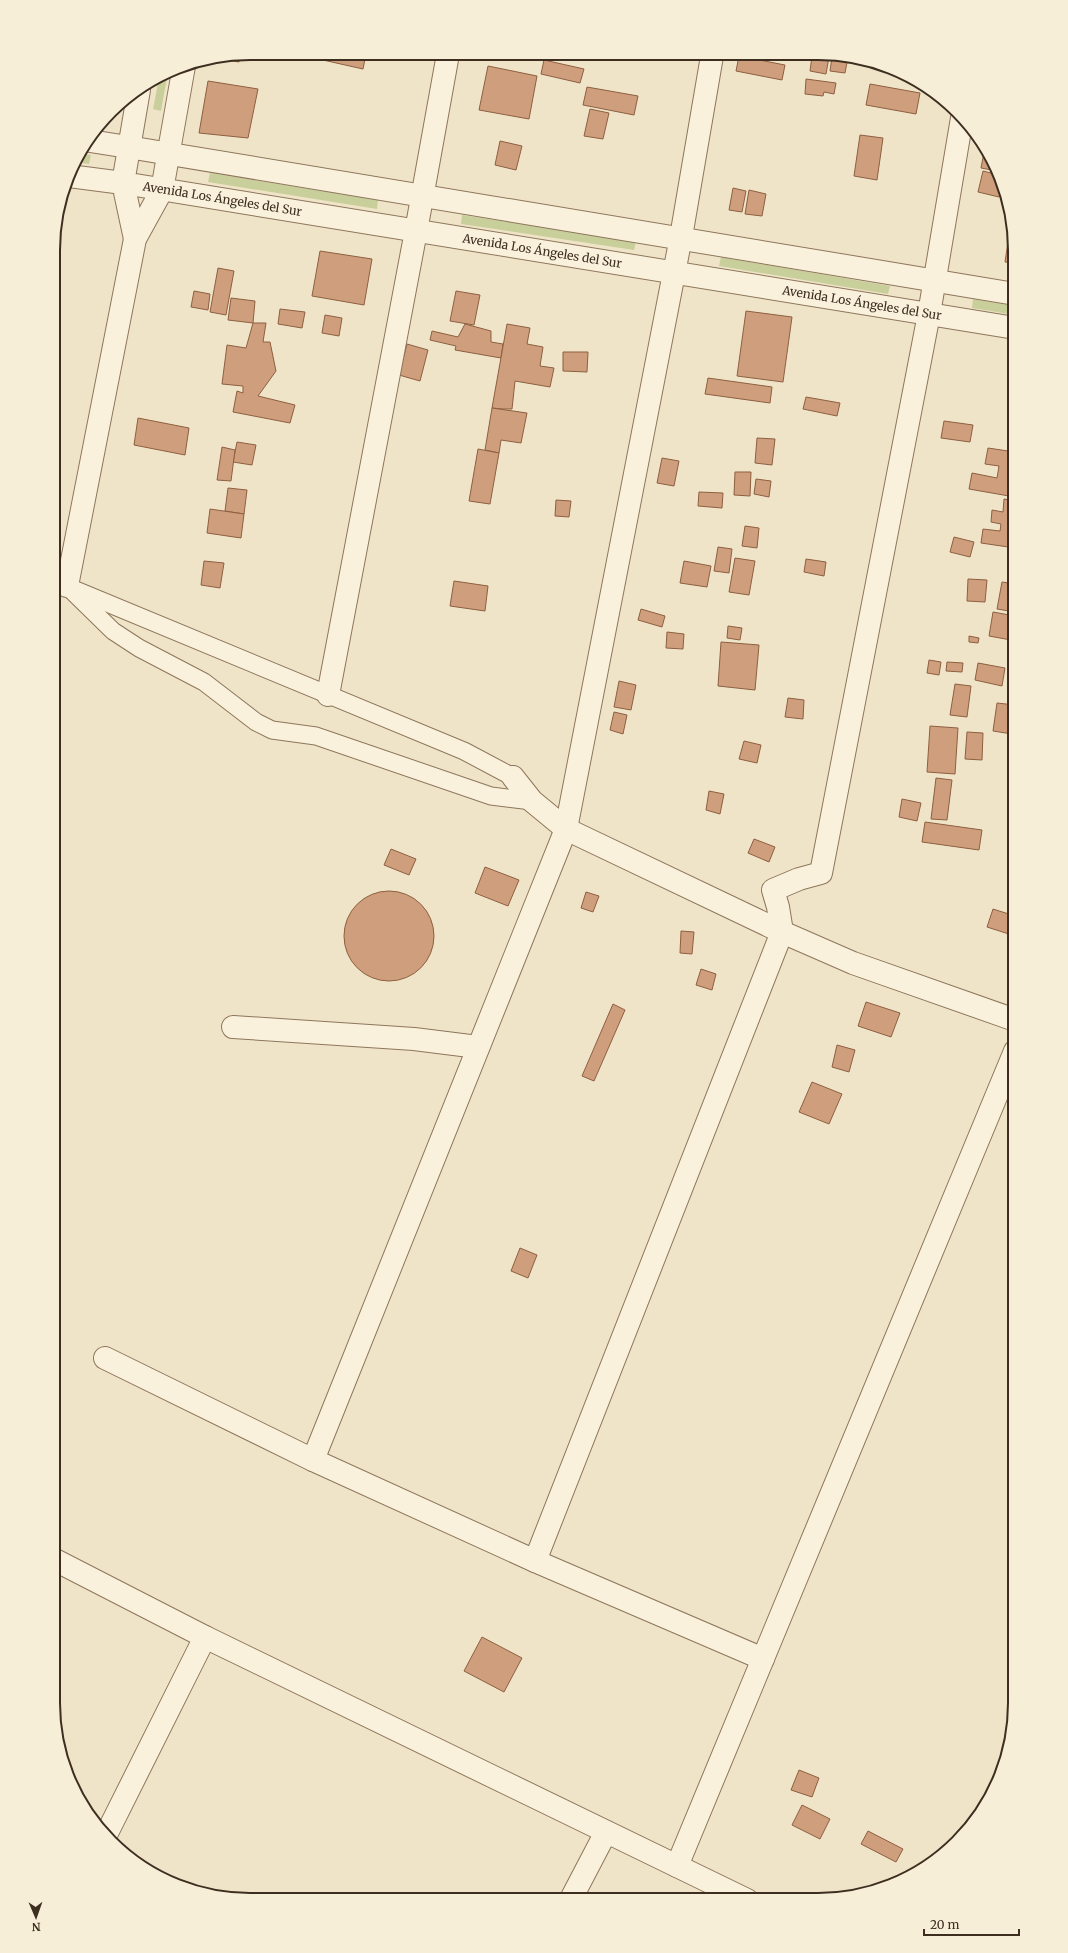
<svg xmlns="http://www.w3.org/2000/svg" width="1068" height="1953" viewBox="0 0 1068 1953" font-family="Merriweather,serif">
<rect width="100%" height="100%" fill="#f0e4c8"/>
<!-- green -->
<g fill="#c9cf9b">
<polygon points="168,72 161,111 153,109 159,78"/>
<polygon points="80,153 91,155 89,164 74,162"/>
<polygon points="210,173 378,200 377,209 208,182"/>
<polygon points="462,215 636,241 634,250 461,224"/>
<polygon points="721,257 890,286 888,294 719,266"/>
<polygon points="973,299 1015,306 1015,315 972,308"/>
</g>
<!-- building -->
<g fill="#cf9f7d" stroke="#8d5f41">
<polygon points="305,53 366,54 363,69 305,56"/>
<polygon points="241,55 239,62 220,59"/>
<polygon points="551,55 572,55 571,60 551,57"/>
<polygon points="739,56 785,65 782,80 736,71"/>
<polygon points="812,56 829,57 826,74 810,71"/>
<polygon points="832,57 848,57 845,73 830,71"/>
<polygon points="544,60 584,69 580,83 541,74"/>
<polygon points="488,66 537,76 529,119 479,110"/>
<polygon points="806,79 836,83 834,94 824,92 823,96 805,94"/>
<polygon points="208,81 258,89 248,138 199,133"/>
<polygon points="870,84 920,93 916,114 866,105"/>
<polygon points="587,87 638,96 634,115 583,105"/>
<polygon points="590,109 609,113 603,139 584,136"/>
<polygon points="860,135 883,138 877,180 854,176"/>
<polygon points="500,141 522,146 516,170 495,165"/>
<polygon points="985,147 997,171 981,168"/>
<polygon points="983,171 999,175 1003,182 999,197 978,192"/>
<polygon points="733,188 746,191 742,212 729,210"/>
<polygon points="749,190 766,194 762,216 745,214"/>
<polygon points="1011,227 1013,240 1009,239"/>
<polygon points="1008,242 1014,243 1015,263 1005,262"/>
<polygon points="320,251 372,259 364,305 312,296"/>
<polygon points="218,268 234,271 226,315 210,312"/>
<polygon points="194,291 210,294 208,310 191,307"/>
<polygon points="456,291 480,295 474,325 450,321"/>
<polygon points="231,298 255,301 253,323 228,320"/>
<polygon points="280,309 305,312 302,328 278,324"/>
<polygon points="746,311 792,317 783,382 737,376"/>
<polygon points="325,315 342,318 339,336 322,333"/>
<polygon points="253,323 266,323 263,342 270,342 276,371 258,396 295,405 290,423 233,412 237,391 243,393 243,386 222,384 227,345 246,348"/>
<polygon points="465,324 491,331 491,342 503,344 501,358 455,350 456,346 430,340 432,331 458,337"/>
<polygon points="507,324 530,328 527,344 543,347 540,366 554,368 550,387 515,381 512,409 503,409 492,408"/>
<polygon points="407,344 428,350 420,381 399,375"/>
<polygon points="563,352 588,352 587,372 563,371"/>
<polygon points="708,378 772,387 770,403 705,394"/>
<polygon points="806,397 840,403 837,416 803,409"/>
<polygon points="492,408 527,413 521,443 501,440 499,453 485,450"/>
<polygon points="138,418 189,428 185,455 134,445"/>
<polygon points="944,421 973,425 970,442 941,438"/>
<polygon points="757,438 775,439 772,465 755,463"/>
<polygon points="237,442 256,445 252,465 233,462"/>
<polygon points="222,447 235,450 231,481 217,480"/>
<polygon points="988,448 1015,452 1009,496 969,489 972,473 997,478 999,466 985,464"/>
<polygon points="478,449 499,453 490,504 469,501"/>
<polygon points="662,458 679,461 674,486 657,483"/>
<polygon points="735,472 751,472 750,496 734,495"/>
<polygon points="756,479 771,481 769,497 754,494"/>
<polygon points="228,488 247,490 244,514 225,511"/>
<polygon points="699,492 723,493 722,508 698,506"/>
<polygon points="1004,499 1015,501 1015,548 981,543 983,529 1000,531 1001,524 991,522 992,510 1003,512"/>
<polygon points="556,500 571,501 569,517 555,516"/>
<polygon points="210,509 244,514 241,538 207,533"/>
<polygon points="745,526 759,528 757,548 742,546"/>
<polygon points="954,537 974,542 970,557 950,552"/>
<polygon points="718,547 732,549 729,573 714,571"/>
<polygon points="735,558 755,561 749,595 729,592"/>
<polygon points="806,559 826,562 824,576 804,572"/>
<polygon points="204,561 224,563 220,588 201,585"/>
<polygon points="684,561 711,566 707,587 680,583"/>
<polygon points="968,579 987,580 985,602 967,601"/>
<polygon points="454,581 488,586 485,611 450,606"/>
<polygon points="1002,582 1015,584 1015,612 997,609"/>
<polygon points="641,609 665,616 662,627 638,620"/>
<polygon points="993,612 1015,616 1011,640 989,636"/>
<polygon points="728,626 742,628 740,640 727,638"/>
<polygon points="667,632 684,634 683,649 666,648"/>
<polygon points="969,636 979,638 978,643 969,642"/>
<polygon points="721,642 759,645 755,690 718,686"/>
<polygon points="1011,642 1015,643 1015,661 1008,660"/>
<polygon points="929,660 941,662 939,675 927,673"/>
<polygon points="947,662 963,663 962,672 946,671"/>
<polygon points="978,663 1005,668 1002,686 975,680"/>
<polygon points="619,681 636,685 631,710 614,707"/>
<polygon points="955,684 971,686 967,717 950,715"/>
<polygon points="788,698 804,700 803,719 785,717"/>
<polygon points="997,703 1015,705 1012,734 993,731"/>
<polygon points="614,712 627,715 623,734 610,730"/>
<polygon points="930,726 958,728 955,774 927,772"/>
<polygon points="967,732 983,733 982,760 965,759"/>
<polygon points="744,741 761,745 757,763 739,759"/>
<polygon points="936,778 952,780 947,820 931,819"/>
<polygon points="709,791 724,794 720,814 706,810"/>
<polygon points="1012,791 1015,791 1015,806 1010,805"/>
<polygon points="902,799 921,803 917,821 899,817"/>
<polygon points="925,822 982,830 979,850 922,842"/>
<polygon points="754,839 775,847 769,862 748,853"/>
<polygon points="391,849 416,859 409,875 384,865"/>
<polygon points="485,867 519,880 508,906 475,893"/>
<circle cx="389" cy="936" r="45"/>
<polygon points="586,892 599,896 593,912 581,908"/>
<polygon points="993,909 1015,916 1015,936 987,927"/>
<polygon points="681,931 694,932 692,954 680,953"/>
<polygon points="701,969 716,974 712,990 696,985"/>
<polygon points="866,1002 900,1013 891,1037 858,1026"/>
<polygon points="613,1004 625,1010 594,1081 582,1076"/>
<polygon points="837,1045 855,1050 849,1072 832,1067"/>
<polygon points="812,1082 842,1094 829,1124 799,1112"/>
<polygon points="520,1248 537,1255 528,1278 511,1271"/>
<polygon points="482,1637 522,1658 504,1692 464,1671"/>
<polygon points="799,1770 819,1778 812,1797 791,1790"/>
<polygon points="802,1805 830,1819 820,1839 792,1825"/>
<polygon points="868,1831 903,1849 896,1862 861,1844"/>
</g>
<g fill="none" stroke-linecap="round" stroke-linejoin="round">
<defs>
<g id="service">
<polyline points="54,581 464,751 513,777"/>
<polyline points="67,586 113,631 139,648 204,682 256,722 272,730 316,736 491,796 532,801"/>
</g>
<g id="minor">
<polyline points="90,141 128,147"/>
<polyline points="69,176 123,183 135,239"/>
<polyline points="67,586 135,239 162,190"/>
<polyline points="328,695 416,231 448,54"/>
<polyline points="513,777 532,801 566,829 782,932 853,963 1015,1020"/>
<polyline points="233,1027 414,1039 478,1047"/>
<polyline points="105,1358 313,1460 535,1561 763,1659"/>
<polyline points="313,1460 566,829 681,237 712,56"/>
<polyline points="53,1559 205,1637 747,1900"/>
<polyline points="535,1561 782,932 778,907 773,890 799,879 821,873 929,314 962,118"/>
<polyline points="106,1835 205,1637"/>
<polyline points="677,1866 1015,1051"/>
<polyline points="571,1899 606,1832"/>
</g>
<g id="tertiary">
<path id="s1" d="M139 90 123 183 1015 328"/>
<polyline points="128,147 1015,294"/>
<polyline points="162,190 184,66"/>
</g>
</defs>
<!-- service casing -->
<use href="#service" stroke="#8d765c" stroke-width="19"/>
<!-- minor casing -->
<use href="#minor" stroke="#8d765c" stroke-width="24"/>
<!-- tertiary casing -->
<use href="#tertiary" stroke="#8d765c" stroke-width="24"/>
<!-- service -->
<use href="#service" stroke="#faf1dc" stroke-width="17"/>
<!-- minor -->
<use href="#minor" stroke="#faf1dc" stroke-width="22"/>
<!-- tertiary -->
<use href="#tertiary" stroke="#faf1dc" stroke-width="22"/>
</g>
<g text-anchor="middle" stroke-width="3.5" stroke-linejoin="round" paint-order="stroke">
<!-- street labels -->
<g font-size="12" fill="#3d2e20" stroke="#f7eed8">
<text dy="4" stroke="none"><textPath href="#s1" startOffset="195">Avenida Los Ángeles del Sur</textPath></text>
<text dy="4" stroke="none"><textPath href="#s1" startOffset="519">Avenida Los Ángeles del Sur</textPath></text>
<text dy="4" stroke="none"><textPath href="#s1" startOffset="843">Avenida Los Ángeles del Sur</textPath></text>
</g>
</g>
<!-- crop -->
<path d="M0 0H1068V1953H0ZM250 60H818A190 190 0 0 1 1008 250V1703A190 190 0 0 1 818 1893H250A190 190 0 0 1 60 1703V250A190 190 0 0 1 250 60Z" fill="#f7eed8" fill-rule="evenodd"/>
<path fill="none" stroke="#3d2e20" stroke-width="2" d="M250 60H818A190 190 0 0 1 1008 250V1703A190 190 0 0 1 818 1893H250A190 190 0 0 1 60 1703V250A190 190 0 0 1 250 60Z"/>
<!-- north arrow -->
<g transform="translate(36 1917) rotate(178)" stroke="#f7eed8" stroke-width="3" paint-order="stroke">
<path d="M0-3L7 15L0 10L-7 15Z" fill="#3d2e20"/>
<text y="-6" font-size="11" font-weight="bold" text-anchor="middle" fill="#3d2e20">N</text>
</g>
<!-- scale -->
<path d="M924 1929v6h95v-6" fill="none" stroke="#3d2e20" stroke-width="2"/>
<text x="930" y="1929" font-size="12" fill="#3d2e20" stroke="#f7eed8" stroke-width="3" paint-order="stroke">20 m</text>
</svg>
